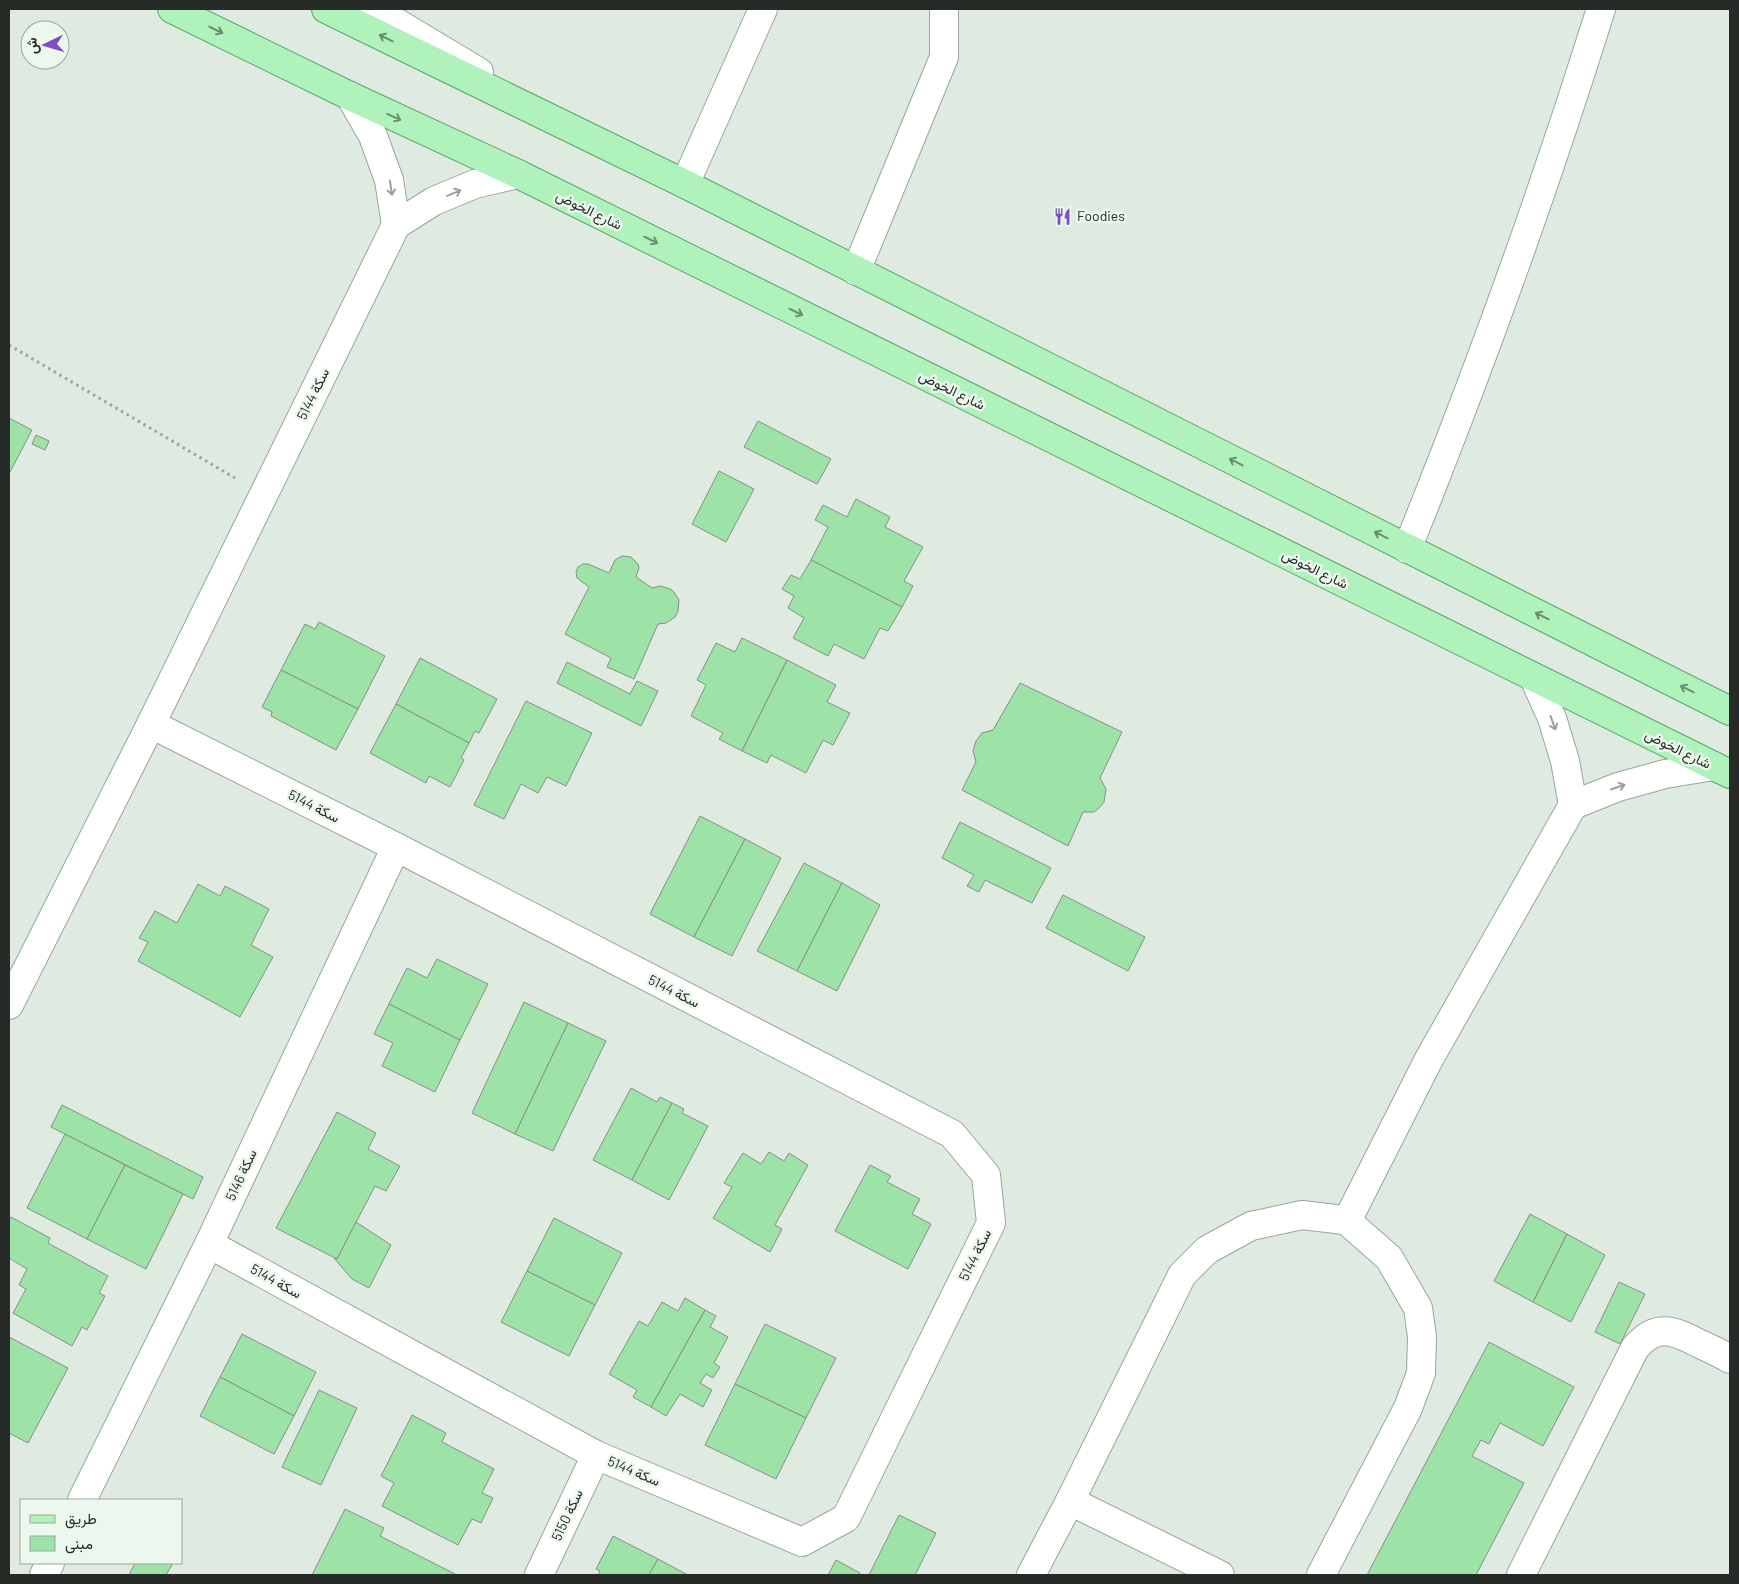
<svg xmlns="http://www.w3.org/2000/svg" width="1739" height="1584" viewBox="0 0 1739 1584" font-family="Barlow,Vazirmatn,sans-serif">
<rect width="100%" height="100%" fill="#dfeae0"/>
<!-- building -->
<g fill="#9de2a6" stroke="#869087">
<polygon points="9,418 32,430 9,474"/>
<polygon points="758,421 831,459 817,484 744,447"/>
<polygon points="36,435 49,441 45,450 32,444"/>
<polygon points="719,471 754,489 726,542 692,524"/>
<polygon points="856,499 890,517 885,527 923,547 904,581 913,586 902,607 811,560 828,527 815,520 823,505 847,517"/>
<polygon points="622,556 631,557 638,564 639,568 636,577 652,588 660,586 670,589 674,592 679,600 678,611 675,617 666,623 658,624 634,679 607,667 611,658 565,634 589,587 577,578 576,572 578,567 583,564 588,564 609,573 615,560"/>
<polygon points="811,560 902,607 888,631 880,628 864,659 834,644 828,656 793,638 804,618 788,608 794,596 782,589 791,575 800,579"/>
<polygon points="319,622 385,656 358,709 281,670 305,624 315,629"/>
<polygon points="742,638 787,660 742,751 719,739 723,733 691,716 706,685 697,680 716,643 735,652"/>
<polygon points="420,658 497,699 479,733 475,731 469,743 396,704"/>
<polygon points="787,660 836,685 827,702 850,713 833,745 823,740 806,773 771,755 767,763 742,751"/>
<polygon points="567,662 630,694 637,681 658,691 641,726 557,683"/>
<polygon points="281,670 358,709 336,750 271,716 272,712 262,707"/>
<polygon points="1020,683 1122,732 1100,778 1106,789 1104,802 1099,808 1094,812 1083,812 1068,846 962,790 976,762 973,751 976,741 982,733 993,730"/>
<polygon points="526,701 592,733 566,786 547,777 538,793 521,784 504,819 474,805"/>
<polygon points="396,704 469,743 461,758 464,760 450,787 429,776 426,783 370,753"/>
<polygon points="700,816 745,839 694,937 650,914"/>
<polygon points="960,822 1051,868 1032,903 985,880 979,892 967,886 974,875 942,858"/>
<polygon points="745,839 781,858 732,956 694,937"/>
<polygon points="804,863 842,883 797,971 757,951"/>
<polygon points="842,883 880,905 837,991 797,971"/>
<polygon points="198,884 220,896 225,886 269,909 251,945 273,957 240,1017 138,961 148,942 139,938 155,911 177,923"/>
<polygon points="1063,895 1145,937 1128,971 1046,928"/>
<polygon points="437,959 488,984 460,1040 389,1004 407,968 427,978"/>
<polygon points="524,1002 568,1023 515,1134 472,1113"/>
<polygon points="389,1004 460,1040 435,1092 382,1066 393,1043 374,1034"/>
<polygon points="568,1023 606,1041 553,1151 515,1134"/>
<polygon points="631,1088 657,1102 660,1097 672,1103 632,1180 593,1160"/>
<polygon points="672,1103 684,1109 682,1113 708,1126 669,1200 632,1180"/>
<polygon points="62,1105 203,1177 193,1199 51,1127"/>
<polygon points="337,1112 376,1133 368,1149 400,1166 386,1191 375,1186 337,1259 276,1228"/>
<polygon points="65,1134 125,1165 87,1239 27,1208"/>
<polygon points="769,1152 784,1161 789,1153 808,1165 775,1225 782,1229 770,1252 713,1218 732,1187 724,1183 743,1153 761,1164"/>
<polygon points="125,1165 183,1194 146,1269 87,1239"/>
<polygon points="870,1165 891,1176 887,1182 920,1199 912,1214 931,1224 908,1269 835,1231"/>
<polygon points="1530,1214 1567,1234 1533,1302 1494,1281"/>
<polygon points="11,1217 50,1238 48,1243 108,1276 99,1293 105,1296 87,1330 82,1327 72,1346 13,1313 26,1289 19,1285 27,1269 9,1258 9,1221"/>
<polygon points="554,1218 622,1253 595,1305 527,1271"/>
<polygon points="356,1222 391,1245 369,1288 352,1279 334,1258 337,1259"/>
<polygon points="1567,1234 1605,1255 1571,1322 1533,1302"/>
<polygon points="527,1271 595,1305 569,1356 501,1322"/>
<polygon points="1619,1282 1645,1294 1620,1344 1595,1332"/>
<polygon points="685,1298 705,1310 651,1407 633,1397 637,1390 609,1374 639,1321 648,1326 662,1302 678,1311"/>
<polygon points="705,1310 716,1316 710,1327 728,1337 714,1363 720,1367 713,1378 706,1374 700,1383 712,1390 703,1407 680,1394 666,1416 651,1407"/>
<polygon points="765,1324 836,1358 806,1418 735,1384"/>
<polygon points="242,1334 316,1372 294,1416 220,1377"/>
<polygon points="9,1337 68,1368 28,1443 9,1433"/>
<polygon points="1489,1342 1574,1387 1543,1446 1500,1423 1489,1444 1481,1440 1472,1456 1524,1483 1476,1575 1367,1575"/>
<polygon points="220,1377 294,1416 274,1454 200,1416"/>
<polygon points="735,1384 806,1418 776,1479 705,1445"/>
<polygon points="319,1390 357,1408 321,1485 282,1467"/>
<polygon points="412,1415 446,1433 442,1442 494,1469 482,1493 493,1498 481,1523 472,1519 458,1545 382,1506 394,1483 381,1476"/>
<polygon points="345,1509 384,1528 380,1536 457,1575 312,1575"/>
<polygon points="899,1515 936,1533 915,1575 869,1575"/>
<polygon points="613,1536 658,1559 649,1575 598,1575 600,1571 596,1569"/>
<polygon points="658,1559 688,1575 649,1575"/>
<polygon points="836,1560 860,1573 858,1575 828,1575"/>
<polygon points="135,1563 173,1563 166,1575 129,1575"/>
</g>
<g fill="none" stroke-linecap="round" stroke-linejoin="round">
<defs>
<g id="minor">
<polyline points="374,9 479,72"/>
<polyline points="350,96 373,136 389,180 396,225"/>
<polyline points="685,184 763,9"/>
<polyline points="396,225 434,201 475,184 518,174"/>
<polyline points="856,271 944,57 944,9"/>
<path d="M1407 549C1479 371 1544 191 1601 9"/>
<polyline points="1534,678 1552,718 1565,761 1573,805"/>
<polyline points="151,724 396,847 952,1134 986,1175 991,1223 846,1518 802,1542 596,1455 209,1244"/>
<polyline points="9,1005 151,724 396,225"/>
<polyline points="1347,1221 1429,1059 1573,805 1618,787 1665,774 1714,766"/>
<polyline points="82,1500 209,1244 396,847"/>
<polyline points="44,1575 50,1563"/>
<polyline points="539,1575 596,1455"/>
<polyline points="1031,1575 1070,1501"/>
<polyline points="1220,1575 1070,1501 1182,1275 1207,1250 1251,1226 1302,1215 1336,1219 1347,1221 1389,1258 1418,1308 1422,1337 1421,1373 1408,1408 1321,1575"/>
<path d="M1521 1575 1635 1348C1656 1323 1673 1330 1698 1343 1709 1348 1720 1353 1730 1359"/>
</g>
<g id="major">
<polyline points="172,9 350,96 518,174 1730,774"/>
<polyline points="326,9 685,184 1730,711"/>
</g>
</defs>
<!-- minor casing -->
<use href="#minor" stroke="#9aa59b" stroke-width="30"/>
<!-- major casing -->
<use href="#major" stroke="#5ca66a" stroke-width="30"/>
<!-- path -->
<polyline stroke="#9ba39c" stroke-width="3" stroke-dasharray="2.5 4" stroke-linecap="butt" points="9,345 235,478"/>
<!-- minor -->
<use href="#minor" stroke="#fff" stroke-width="28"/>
<!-- major -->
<use href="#major" stroke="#aff2bb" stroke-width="28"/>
</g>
<!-- one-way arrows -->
<defs><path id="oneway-shaft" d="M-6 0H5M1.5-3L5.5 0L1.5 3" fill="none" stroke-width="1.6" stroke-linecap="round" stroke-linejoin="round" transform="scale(1.25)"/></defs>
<g stroke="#6b8e72">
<use href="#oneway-shaft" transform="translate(216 30) rotate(26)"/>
<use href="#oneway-shaft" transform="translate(386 38) rotate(-154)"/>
<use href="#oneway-shaft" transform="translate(394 117) rotate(25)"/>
<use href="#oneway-shaft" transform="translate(651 240) rotate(26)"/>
<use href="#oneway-shaft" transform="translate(796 312) rotate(26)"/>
<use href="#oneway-shaft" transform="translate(1236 462) rotate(-153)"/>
<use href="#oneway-shaft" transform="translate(1381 535) rotate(-153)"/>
<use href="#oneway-shaft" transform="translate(1542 616) rotate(-153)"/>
<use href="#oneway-shaft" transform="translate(1687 689) rotate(-153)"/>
</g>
<g stroke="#9ea09e">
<use href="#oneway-shaft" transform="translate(391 188) rotate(81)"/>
<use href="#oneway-shaft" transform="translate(454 193) rotate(-23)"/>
<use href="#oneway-shaft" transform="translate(1553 723) rotate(71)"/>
<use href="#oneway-shaft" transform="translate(1618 787) rotate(-19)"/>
</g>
<!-- icons -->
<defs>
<symbol id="restaurant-bare" viewBox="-9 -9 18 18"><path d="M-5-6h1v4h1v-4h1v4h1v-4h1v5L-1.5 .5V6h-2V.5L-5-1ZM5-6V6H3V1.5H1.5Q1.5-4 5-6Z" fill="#7d4ec6" stroke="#ecf8ed" stroke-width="2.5" paint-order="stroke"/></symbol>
</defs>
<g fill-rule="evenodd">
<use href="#restaurant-bare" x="1050" y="204" width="25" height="25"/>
</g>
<g text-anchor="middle" stroke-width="5" stroke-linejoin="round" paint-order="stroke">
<!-- street labels -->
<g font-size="14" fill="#272b28" stroke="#ecf8ed">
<text transform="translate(589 210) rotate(26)" y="5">شارع الخوض</text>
<text transform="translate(952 390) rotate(26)" y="5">شارع الخوض</text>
<text transform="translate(313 394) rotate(-64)" y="5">سكة 5144</text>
<text transform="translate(1315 569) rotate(26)" y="5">شارع الخوض</text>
<text transform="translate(1678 749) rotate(26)" y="5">شارع الخوض</text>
<text transform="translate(314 806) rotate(27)" y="5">سكة 5144</text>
<text transform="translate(674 991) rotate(27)" y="5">سكة 5144</text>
<text transform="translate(241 1175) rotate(-65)" y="5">سكة 5146</text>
<text transform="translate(975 1255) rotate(-64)" y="5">سكة 5144</text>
<text transform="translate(276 1281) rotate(29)" y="5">سكة 5144</text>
<text transform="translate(634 1471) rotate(23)" y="5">سكة 5144</text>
<text transform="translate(567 1515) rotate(-65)" y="5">سكة 5150</text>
</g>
<!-- poi labels -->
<g font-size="14" fill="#272b28" stroke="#ecf8ed" text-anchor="start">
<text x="1077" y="221">Foodies</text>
</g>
</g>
<!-- border -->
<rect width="1739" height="1584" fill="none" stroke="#272b28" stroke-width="20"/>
<!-- legend -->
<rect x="20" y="1499" width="162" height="65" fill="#ecf8ed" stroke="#9da69e"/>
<rect x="30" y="1515" width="25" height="8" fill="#aff2bb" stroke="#9da69e"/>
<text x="65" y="1524" font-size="15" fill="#272b28">طريق</text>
<rect x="30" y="1536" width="25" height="15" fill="#9de2a6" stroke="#9da69e"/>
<text x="65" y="1549" font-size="15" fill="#272b28">مبنى</text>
<!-- north arrow -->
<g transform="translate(45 45) rotate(265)"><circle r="24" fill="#ecf8ed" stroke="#9da69e"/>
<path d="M0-4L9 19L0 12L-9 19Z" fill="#7d4ec6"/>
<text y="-8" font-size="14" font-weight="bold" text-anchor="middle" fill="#272b28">ش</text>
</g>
</svg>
